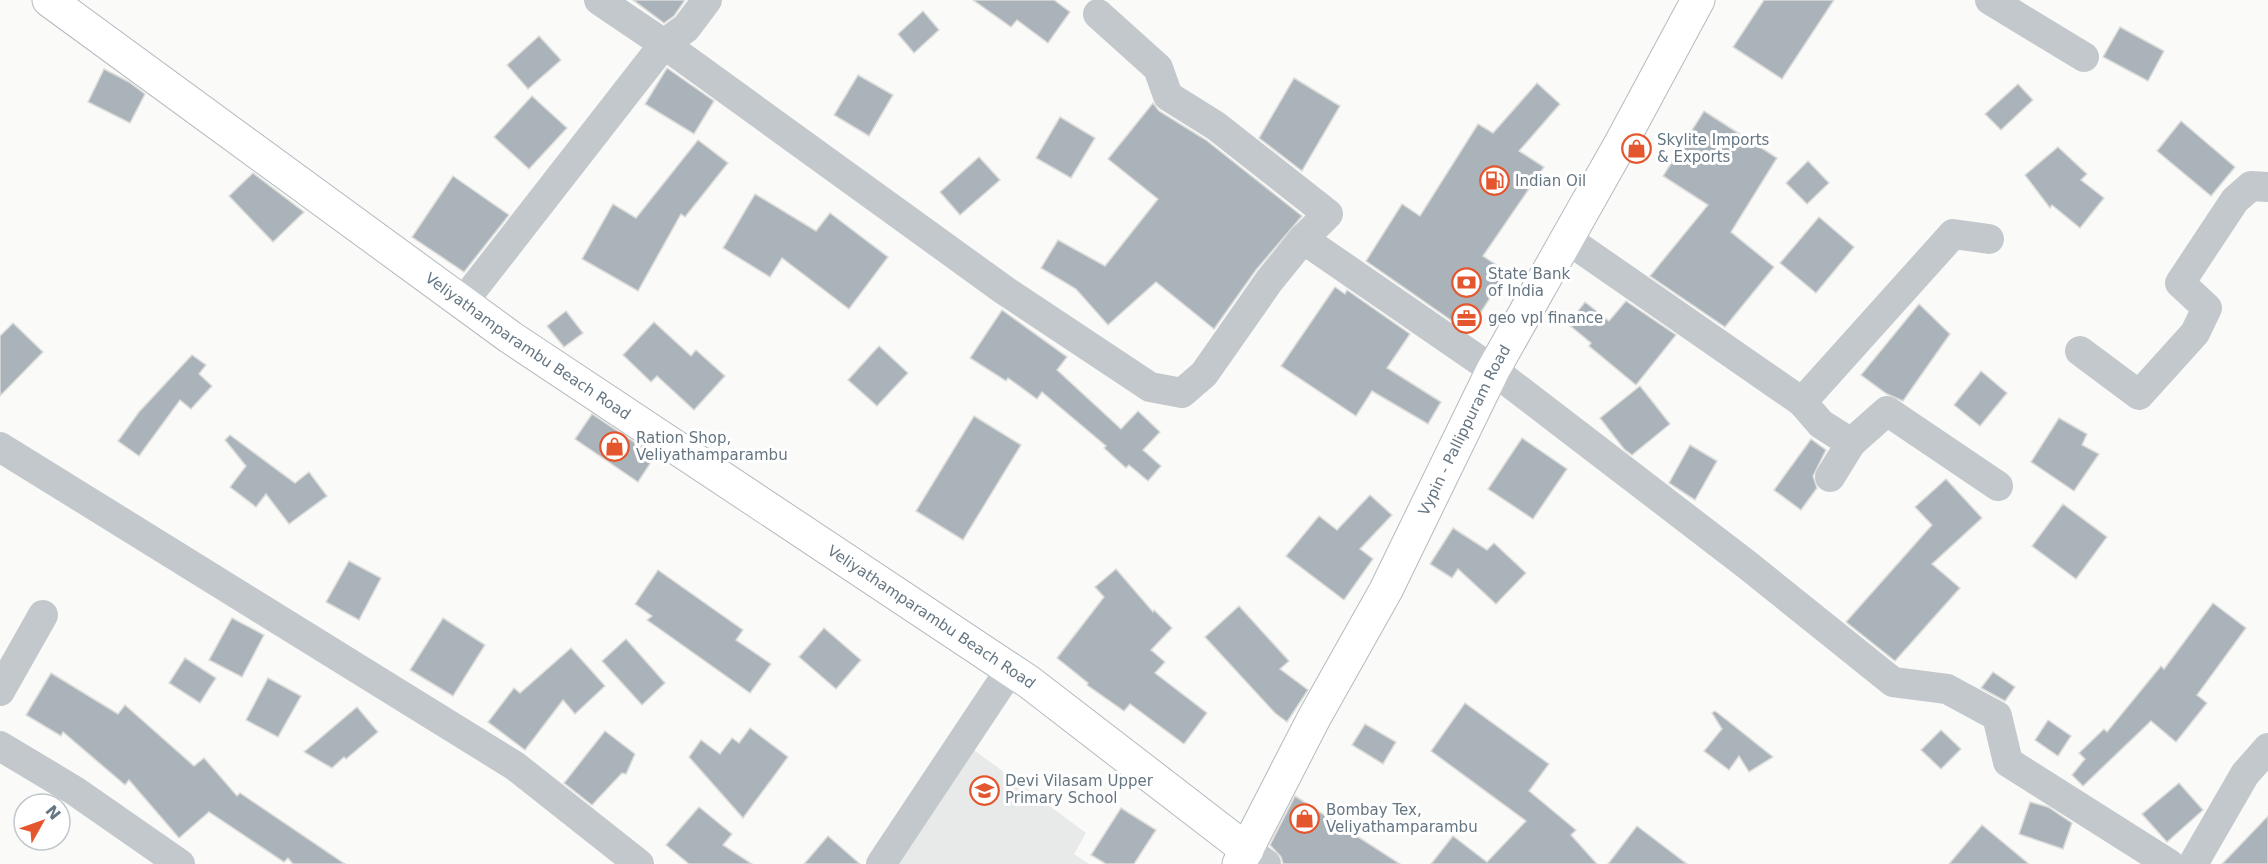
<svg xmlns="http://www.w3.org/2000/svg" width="2268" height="864" viewBox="0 0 2268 864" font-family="'DejaVu Sans',sans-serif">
<rect width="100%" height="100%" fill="#fafaf8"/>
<!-- built -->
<polygon fill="#e8e9e9" points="970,747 1086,833 1074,854 1089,864 886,864"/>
<!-- building -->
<g fill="#aab3b9" stroke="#dcdcda" stroke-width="1.5">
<polygon points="633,0 685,0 674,16 664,23"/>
<polygon points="973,0 1054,0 1070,12 1048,43 1017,20 1011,27"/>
<polygon points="1764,0 1834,0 1782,79 1733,47"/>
<polygon points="923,11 939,30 914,53 898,34"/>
<polygon points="2120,27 2164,51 2148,81 2103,57"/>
<polygon points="539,36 561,60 528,89 507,65"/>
<polygon points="667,68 714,101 694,134 645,104"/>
<polygon points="104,69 129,82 145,94 130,123 88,102"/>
<polygon points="858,75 893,95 869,136 834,115"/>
<polygon points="1294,78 1340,106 1302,171 1259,138"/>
<polygon points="1537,83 1560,104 1519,151 1544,167 1483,256 1507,272 1468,332 1366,261 1402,204 1420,216 1478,124 1493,133"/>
<polygon points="2018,84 2033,100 2001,130 1985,114"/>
<polygon points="532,96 567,128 529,169 494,137"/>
<polygon points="1153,103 1159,111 1206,140 1302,216 1256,270 1214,329 1156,282 1108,325 1076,289 1041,268 1058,240 1105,266 1158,199 1108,159"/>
<polygon points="1704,111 1777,158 1731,232 1774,267 1725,327 1650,276 1708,205 1663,176"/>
<polygon points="1060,117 1095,138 1071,178 1036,158"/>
<polygon points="2181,121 2235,167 2211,196 2157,151"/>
<polygon points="698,140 728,163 685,217 681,214 638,291 582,259 613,204 636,218"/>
<polygon points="2058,147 2087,174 2081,180 2104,198 2080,228 2052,205 2050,208 2025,175"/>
<polygon points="979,157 1000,180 960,215 940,192"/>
<polygon points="1808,161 1829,183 1807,204 1786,183"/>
<polygon points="253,173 304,212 273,242 229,196"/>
<polygon points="453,176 509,215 464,272 412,237"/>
<polygon points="755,194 816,231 830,213 888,257 849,309 782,258 770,277 723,248"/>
<polygon points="1819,217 1854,247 1816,293 1780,263"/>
<polygon points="1335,287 1345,294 1347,290 1410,334 1387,368 1441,402 1428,424 1372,391 1356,416 1281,366"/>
<polygon points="1626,301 1676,335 1636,385 1589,346 1591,343 1568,324 1585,302 1609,321"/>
<polygon points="1919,304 1950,334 1903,401 1887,394 1861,375"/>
<polygon points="1002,310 1067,357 1057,370 1121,429 1138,411 1160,432 1143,450 1161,466 1148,481 1129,465 1126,468 1104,448 1106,446 1042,392 1037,399 1008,378 1006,381 970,358"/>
<polygon points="566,311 583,333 564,347 547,326"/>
<polygon points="654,322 691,356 696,350 725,376 694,410 657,376 651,382 623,355"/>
<polygon points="13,323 43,352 0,396 0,336"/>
<polygon points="879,346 908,373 877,406 848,380"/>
<polygon points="192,355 206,365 199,374 212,386 191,409 180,400 139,456 118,441 139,412"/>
<polygon points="1981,371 2007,393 1980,426 1954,405"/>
<polygon points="1640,386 1670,424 1632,455 1624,449 1600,418"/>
<polygon points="592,414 655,456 638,482 575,439"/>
<polygon points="974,416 1021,445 963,540 916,511"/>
<polygon points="2059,418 2087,434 2082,445 2099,454 2074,491 2031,462"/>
<polygon points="230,435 295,483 309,472 327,496 289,524 266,494 256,507 230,487 246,466 225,440"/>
<polygon points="1522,438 1567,469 1533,519 1488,489"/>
<polygon points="1811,439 1826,450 1813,476 1817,488 1801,510 1774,490"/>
<polygon points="1690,445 1717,461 1695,500 1669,483"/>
<polygon points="1946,479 1982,518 1932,564 1960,588 1895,661 1846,622 1932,525 1915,507"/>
<polygon points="1370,495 1392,515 1360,549 1373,559 1344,600 1286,556 1319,516 1337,530"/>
<polygon points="2063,504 2107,537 2076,579 2032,546"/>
<polygon points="1453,528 1487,550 1494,543 1526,573 1496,604 1458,569 1452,578 1430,564"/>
<polygon points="349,561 381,578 359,620 326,602"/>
<polygon points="1116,569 1153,612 1154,610 1172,628 1151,650 1165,662 1155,673 1207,713 1184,744 1130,704 1124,711 1087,685 1088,683 1057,658 1104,597 1095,587"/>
<polygon points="658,570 743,630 736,640 771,664 750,693 647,620 652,616 635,604"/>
<polygon points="2213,603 2246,628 2197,695 2207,703 2176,742 2151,721 2083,786 2072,775 2085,759 2079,753 2104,729 2107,732 2161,666 2164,669"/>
<polygon points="1239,606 1289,661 1280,669 1308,690 1287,722 1275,713 1205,637"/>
<polygon points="232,618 264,635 242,677 209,660"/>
<polygon points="443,618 485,645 453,696 410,670"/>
<polygon points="824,628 861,660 836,689 799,657"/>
<polygon points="626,639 665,683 642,705 602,661"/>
<polygon points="571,648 605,686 575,714 563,700 525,750 488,722 514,688 520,693"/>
<polygon points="185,658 216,678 200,703 169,683"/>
<polygon points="1993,672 2015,687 2005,701 1981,688"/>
<polygon points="51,673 118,714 125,705 194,766 204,758 237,796 240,793 345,864 293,864 288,858 284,862 209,812 179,838 129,780 125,785 63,732 61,736 26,715"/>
<polygon points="268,678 301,696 278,737 246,720"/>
<polygon points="1465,703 1549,764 1529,791 1576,830 1571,835 1597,864 1431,864 1453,836 1487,862 1526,821 1431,751"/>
<polygon points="357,707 378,732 346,759 344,757 332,768 304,752"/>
<polygon points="1715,711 1728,721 1773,757 1749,772 1739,756 1729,770 1704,751 1722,729 1712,713"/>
<polygon points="2048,720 2071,736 2058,756 2035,740"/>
<polygon points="1365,724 1396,742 1383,764 1352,745"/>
<polygon points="750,728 788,757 743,818 689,757 701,740 720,754 732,738 739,743"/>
<polygon points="1941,730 1961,749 1941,769 1921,750"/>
<polygon points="605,731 635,754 626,774 622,773 592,805 564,783"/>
<polygon points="2179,783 2203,810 2167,842 2142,814"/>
<polygon points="1295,796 1400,864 1283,864 1281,857 1270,845"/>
<polygon points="2030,802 2048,807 2072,823 2063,849 2019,834"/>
<polygon points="699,807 732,834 723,845 752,864 689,864 666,845"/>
<polygon points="1121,808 1156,830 1134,864 1106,864 1091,855"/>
<polygon points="2268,816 2268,864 2222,864"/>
<polygon points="1982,825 2029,864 1949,864"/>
<polygon points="1637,826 1687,864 1608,864"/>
<polygon points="828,836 860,864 804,864"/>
</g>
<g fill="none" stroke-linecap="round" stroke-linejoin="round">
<defs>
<g id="secondary">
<path id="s1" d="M49 0 510 337 1029 682 1247 850"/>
</g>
<g id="primary">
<path id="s2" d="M1239 864 1314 718 1386 590 1493 370 1621 143 1698 0"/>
</g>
</defs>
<!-- secondary casing -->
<use href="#secondary" stroke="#b3babf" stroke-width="35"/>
<!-- primary casing -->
<use href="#primary" stroke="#b5babe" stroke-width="35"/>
<!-- minor -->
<g stroke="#c3c8cc" stroke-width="30">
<polyline points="599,0 664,44 1004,290 1150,387 1182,393 1204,374 1269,281 1303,239"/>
<polyline points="1990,0 2084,57"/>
<polyline points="1098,14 1158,68 1168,96 1216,126 1328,214 1303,239 1493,370 1746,564 1893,682 1947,689 1997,716 2008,762 2169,864"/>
<polyline points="1567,239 1802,402 1953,234 1989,239"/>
<polyline points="463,302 664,44 686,28 707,0"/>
<polyline points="2080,351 2139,395 2195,333 2207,308 2180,283 2235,200 2251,186 2268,187"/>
<polyline points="1802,402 1821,424 1851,443 1830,477"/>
<polyline points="1851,443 1887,411 1998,486"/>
<polyline points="0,447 515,766 639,864"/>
<polyline points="0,691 43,615"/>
<polyline points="0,746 75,791 180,864"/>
<polyline points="1247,850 1266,864"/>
<polyline points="881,864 1010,670"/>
<polyline points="2193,864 2245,774 2268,748"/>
</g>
<!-- secondary -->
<use href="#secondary" stroke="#fff" stroke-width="33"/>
<!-- primary -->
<use href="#primary" stroke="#fff" stroke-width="33"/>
</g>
<!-- icons -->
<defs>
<symbol id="shop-ring" viewBox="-11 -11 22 22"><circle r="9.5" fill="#fff" stroke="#e4572e" stroke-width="1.5"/><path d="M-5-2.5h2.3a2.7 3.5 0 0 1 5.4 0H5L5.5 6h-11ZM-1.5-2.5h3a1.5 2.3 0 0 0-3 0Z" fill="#e4572e"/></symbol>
<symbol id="fuel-ring" viewBox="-11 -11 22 22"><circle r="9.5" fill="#fff" stroke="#e4572e" stroke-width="1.5"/><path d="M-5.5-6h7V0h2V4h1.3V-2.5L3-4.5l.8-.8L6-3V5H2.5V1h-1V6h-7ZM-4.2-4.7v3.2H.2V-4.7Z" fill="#e4572e"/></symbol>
<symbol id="bank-ring" viewBox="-11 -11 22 22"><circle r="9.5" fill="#fff" stroke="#e4572e" stroke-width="1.5"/><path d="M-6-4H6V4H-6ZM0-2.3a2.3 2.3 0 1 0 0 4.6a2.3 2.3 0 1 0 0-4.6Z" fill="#e4572e"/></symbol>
<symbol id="office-ring" viewBox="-11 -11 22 22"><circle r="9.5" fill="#fff" stroke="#e4572e" stroke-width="1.5"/><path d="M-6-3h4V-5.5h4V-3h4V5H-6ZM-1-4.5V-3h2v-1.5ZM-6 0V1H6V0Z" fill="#e4572e"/></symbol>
<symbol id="school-ring" viewBox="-11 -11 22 22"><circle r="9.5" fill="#fff" stroke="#e4572e" stroke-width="1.5"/><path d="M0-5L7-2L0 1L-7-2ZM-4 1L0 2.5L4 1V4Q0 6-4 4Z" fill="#e4572e"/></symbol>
</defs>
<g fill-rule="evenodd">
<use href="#shop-ring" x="1620" y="132" width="33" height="33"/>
<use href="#fuel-ring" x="1478" y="164" width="33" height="33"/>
<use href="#bank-ring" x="1450" y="266" width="33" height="33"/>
<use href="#office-ring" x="1450" y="302" width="33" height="33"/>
<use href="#shop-ring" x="598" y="430" width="33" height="33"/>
<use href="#school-ring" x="968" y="774" width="33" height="33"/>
<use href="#shop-ring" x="1288" y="802" width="33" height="33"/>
</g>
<g text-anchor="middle" stroke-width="6" stroke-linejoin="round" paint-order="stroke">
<!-- poi labels -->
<g font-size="15" fill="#657683" stroke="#fff" text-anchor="start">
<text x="1657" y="145">Skylite Imports<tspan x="1657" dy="17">&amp; Exports</tspan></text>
<text x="1515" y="186">Indian Oil</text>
<text x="1488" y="279">State Bank<tspan x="1488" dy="17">of India</tspan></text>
<text x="1488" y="323">geo vpl finance</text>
<text x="636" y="443">Ration Shop,<tspan x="636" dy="17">Veliyathamparambu</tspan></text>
<text x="1005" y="786">Devi Vilasam Upper<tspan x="1005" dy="17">Primary School</tspan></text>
<text x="1326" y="815">Bombay Tex,<tspan x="1326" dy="17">Veliyathamparambu</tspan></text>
</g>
<!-- street labels -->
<g font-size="15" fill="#657683" stroke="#fff">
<text dy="5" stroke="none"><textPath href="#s1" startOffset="591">Veliyathamparambu Beach Road</textPath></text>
<text dy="5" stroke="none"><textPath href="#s2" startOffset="489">Vypin - Pallippuram Road</textPath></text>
<text dy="5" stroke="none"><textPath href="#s1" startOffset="1077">Veliyathamparambu Beach Road</textPath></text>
</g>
</g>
<!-- north arrow -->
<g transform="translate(42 822) rotate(50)"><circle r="28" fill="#ffffff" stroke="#c1c8cd" stroke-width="1.5"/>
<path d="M0-4.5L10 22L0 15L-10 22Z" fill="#e4572e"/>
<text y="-9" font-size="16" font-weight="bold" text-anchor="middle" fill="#657683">N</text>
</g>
</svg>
